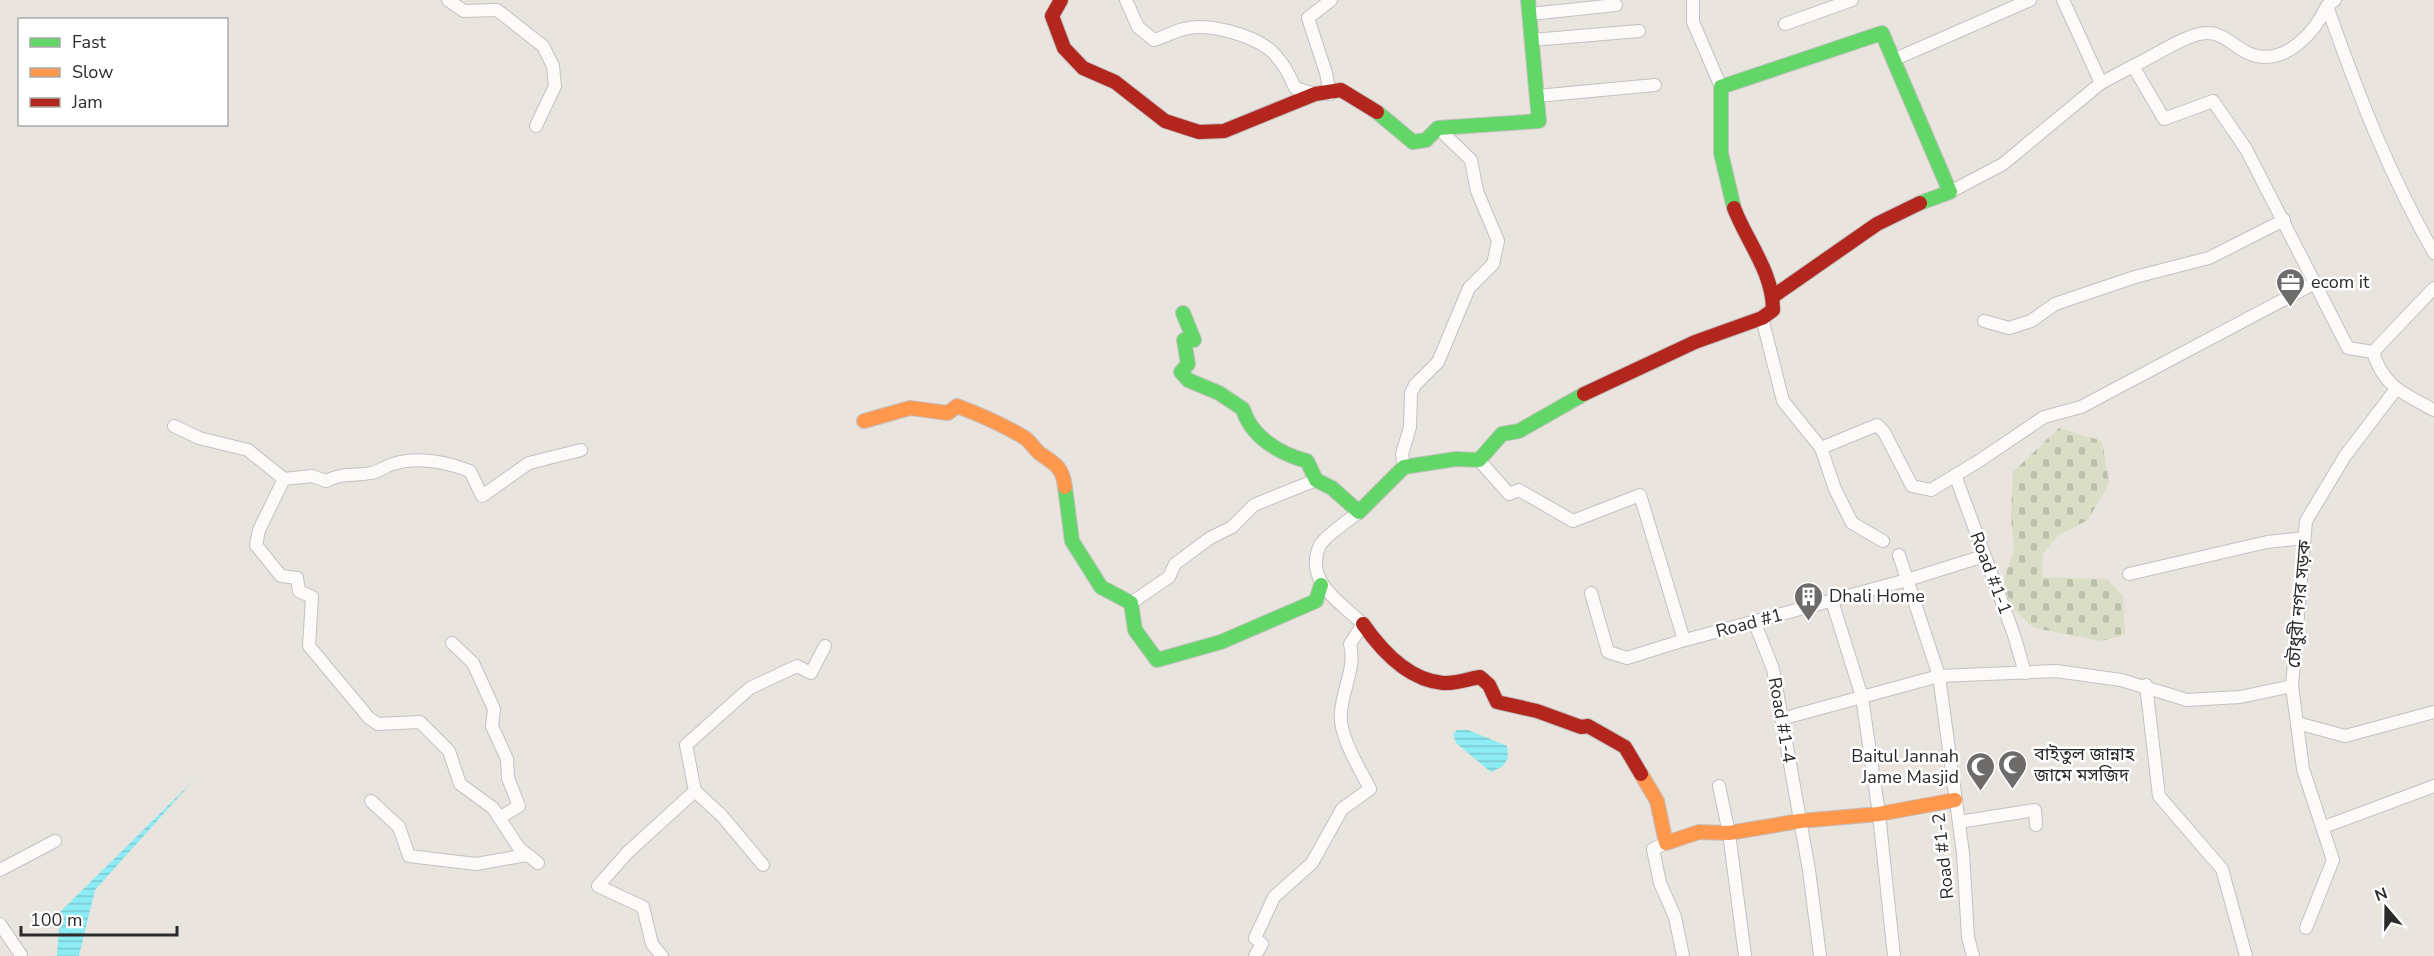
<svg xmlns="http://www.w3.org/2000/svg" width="2434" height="956" viewBox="0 0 2434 956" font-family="'Nunito Sans','Noto Sans Bengali',sans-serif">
<defs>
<pattern id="cemetery-stones" width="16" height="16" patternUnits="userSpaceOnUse" patternTransform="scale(1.5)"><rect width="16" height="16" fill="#dadec6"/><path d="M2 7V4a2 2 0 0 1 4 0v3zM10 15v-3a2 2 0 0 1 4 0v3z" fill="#bbbfaa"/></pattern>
<pattern id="water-rules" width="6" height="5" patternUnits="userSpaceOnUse" patternTransform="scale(1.5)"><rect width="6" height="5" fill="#8cebf3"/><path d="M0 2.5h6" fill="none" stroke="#79cad0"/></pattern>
</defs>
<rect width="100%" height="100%" fill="#eae4df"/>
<!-- cemetery -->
<polygon fill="url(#cemetery-stones)" points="2059,428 2102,441 2109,483 2088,520 2059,535 2043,554 2042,577 2107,579 2123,596 2125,635 2101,641 2034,628 2012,608 2003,581 2014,551 2011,516 2013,472"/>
<!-- water -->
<g fill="url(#water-rules)">
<polygon points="1457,730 1468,730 1507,746 1508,758 1503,766 1491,772 1456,743 1453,734"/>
<polygon points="193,781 95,890 79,956 57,956 60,912"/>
</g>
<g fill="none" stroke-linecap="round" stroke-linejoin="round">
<defs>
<g id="street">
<polyline points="448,0 464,11 497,10 543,46 553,66 555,86 536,126"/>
<path d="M1126 0 1138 27 1154 40C1165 37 1174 31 1184 29 1207 22 1251 35 1269 49 1282 60 1289 73 1295 88L1315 94"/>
<polyline points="1693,0 1693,22 1721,87"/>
<polyline points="2063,0 2101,83 2133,66 2164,119 2213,101 2246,149 2348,348 2373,352"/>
<path d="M2335 0 2327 6C2358 94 2388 172 2434 253"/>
<polyline points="1530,14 1616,5"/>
<polyline points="1785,24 1852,0"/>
<polyline points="1532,40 1639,31"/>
<polyline points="1893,60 2030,0"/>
<path d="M2133 66C2153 57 2189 32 2208 33 2225 33 2238 51 2253 55 2286 65 2315 32 2327 6"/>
<polyline points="1330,94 1326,73 1308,18 1331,0"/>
<polyline points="1537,96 1655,85"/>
<polyline points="1950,192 2003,164 2101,83"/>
<path d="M2434 288 2373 352C2383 386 2404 394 2434 410"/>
<polyline points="1762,318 1783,401 1821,448 1835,489 1852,523 1883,541"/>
<polyline points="1984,321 2009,328 2031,321 2055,304 2135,277 2209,258 2284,220"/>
<path d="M174 426 199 438 248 450 284 479 312 476 326 481C347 471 352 477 371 473 379 472 385 466 393 464 419 456 446 462 470 471L482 496 529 463 581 450"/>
<polyline points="1821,448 1877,425 1884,432 1912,486 1931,490 1979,461 2044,417 2081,407 2315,283"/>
<polyline points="1479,460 1509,494 1519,490 1573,521 1640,495 1684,640"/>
<polyline points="1404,467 1402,454 1410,427 1411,393 1415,385 1438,362 1469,288 1493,264 1498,241 1477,191 1471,160 1438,128"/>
<polyline points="1955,475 2014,635 2025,673"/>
<polyline points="284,479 259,530 256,545 281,576 297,578 299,591 312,597 309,646 369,718 378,724 420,722 449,751 460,784 493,808 519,848 538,863"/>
<polyline points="1899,555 1939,676 1963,853 1968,937 1973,956"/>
<polyline points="2129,574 2267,542 2304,538"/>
<polyline points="1591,593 1608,652 1627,658 1678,642 1907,580 1984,556"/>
<polyline points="1832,601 1862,697 1879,814 1894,956"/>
<polyline points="1131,603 1169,577 1175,564 1210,538 1232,527 1254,505 1316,480"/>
<polyline points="1754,621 1773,669 1809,870 1820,956"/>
<polyline points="452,643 473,663 494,709 492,726 507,759 508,778 519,806 499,818"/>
<polyline points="2146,685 2159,796 2222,869 2246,956"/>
<polyline points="1781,719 1939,676 2056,671 2121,680 2187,700 2240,697 2292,686"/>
<polyline points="2297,723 2345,736 2434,712"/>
<polyline points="1719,786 1729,833 1745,956"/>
<polyline points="695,791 722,816 763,865"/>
<polyline points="371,801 399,827 409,856 476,864 527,855"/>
<polyline points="1959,822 2035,810 2036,825"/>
<polyline points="2324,827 2434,786"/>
<polyline points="1666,843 1653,849 1660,883 1675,917 1683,956"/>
<polyline points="0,870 55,841"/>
<polyline points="0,924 21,955"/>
<polyline points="2306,928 2333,860 2303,769 2292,686 2306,521 2345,456 2396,389"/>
<polyline points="662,956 652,944 643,907 598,886 628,852 695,791 686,745 750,688 797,666 811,673 825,646"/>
<path d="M1255 956 1262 944 1255 938 1274 897 1312 863 1342 809 1370 789C1360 769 1338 735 1341 712 1343 688 1356 667 1350 644L1363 624C1341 603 1303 581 1320 545 1325 536 1350 519 1359 512"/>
</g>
<g id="fast">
<polyline points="1377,112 1413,142 1426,140 1438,128 1539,121 1528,0"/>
<polyline points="1734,208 1721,153 1721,87 1882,33 1950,192 1920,203"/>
<path d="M1183 313 1194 340H1184L1188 364 1181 372 1188 380 1219 393 1243 409C1251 437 1280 454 1307 461L1316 480 1332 488 1359 512 1404 467 1456 459 1479 460 1502 434 1519 431 1584 394"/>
<polyline points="1065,487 1072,541 1101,587 1131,603 1135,630 1157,660 1221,642 1316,601 1321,585"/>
</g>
<g id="slow">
<path d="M864 421 910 408 948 413 957 406C981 415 1004 425 1025 438 1032 443 1035 451 1042 455 1056 464 1063 469 1065 487"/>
<polyline points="1641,774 1657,801 1666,843 1699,832 1729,833 1800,821 1879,814 1955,800"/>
</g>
<g id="jam">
<polyline points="1061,0 1052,16 1064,48 1083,68 1115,82 1165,121 1199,132 1224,131 1315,94 1341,90 1377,112"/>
<polyline points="1775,295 1877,224 1920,203"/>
<path d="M1584 394 1695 342 1762 318 1773 310C1773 272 1747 242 1734 208"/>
<path d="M1363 624C1381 650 1409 680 1443 683 1455 684 1468 679 1480 677L1489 685 1497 702 1537 711 1581 727 1588 726 1625 747 1641 774"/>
</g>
</defs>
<!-- street casing -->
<use href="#street" stroke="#c3c1c1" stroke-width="14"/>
<!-- fast casing -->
<use href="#fast" stroke="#c3c1c1" stroke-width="16"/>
<!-- slow casing -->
<use href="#slow" stroke="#c3c1c1" stroke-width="16"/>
<!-- jam casing -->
<use href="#jam" stroke="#c3c1c1" stroke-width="16"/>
<!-- street -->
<use href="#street" stroke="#fcfbfa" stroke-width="12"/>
<!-- fast -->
<use href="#fast" stroke="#63d668" stroke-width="14"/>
<!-- slow -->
<use href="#slow" stroke="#ff974d" stroke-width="14"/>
<!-- jam -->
<use href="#jam" stroke="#b3261e" stroke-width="14"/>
</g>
<!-- icons -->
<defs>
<symbol id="office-pin" viewBox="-11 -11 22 30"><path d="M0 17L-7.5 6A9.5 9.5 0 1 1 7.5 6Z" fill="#6e6c6a" stroke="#fff"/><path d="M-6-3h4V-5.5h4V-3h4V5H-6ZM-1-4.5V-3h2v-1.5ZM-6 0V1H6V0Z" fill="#fff"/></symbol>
<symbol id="building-pin" viewBox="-11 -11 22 30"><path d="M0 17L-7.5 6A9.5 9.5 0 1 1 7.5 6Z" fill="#6e6c6a" stroke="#fff"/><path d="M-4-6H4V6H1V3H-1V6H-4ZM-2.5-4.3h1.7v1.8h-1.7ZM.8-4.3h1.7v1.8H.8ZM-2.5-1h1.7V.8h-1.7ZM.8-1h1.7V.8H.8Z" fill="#fff"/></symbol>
<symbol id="mosque-pin" viewBox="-11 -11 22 30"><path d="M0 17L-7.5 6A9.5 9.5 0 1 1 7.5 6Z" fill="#6e6c6a" stroke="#fff"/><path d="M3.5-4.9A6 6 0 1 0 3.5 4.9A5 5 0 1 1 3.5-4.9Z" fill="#fff"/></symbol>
</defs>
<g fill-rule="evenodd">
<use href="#office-pin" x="2274" y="266" width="33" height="45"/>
<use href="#building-pin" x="1792" y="580" width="33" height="45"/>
<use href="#mosque-pin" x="1996" y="748" width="33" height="45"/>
<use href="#mosque-pin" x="1964" y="750" width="33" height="45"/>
</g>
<g text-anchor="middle" stroke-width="5" stroke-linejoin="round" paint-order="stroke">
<!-- poi labels -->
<g font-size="18" fill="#2b2b2b" stroke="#fff" text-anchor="start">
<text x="2311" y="288">ecom it</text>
<text x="1829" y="602">Dhali Home</text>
<text x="2034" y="760">বাইতুল জান্নাহ<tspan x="2034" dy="21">জামে মসজিদ</tspan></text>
<text x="1959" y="762" text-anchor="end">Baitul Jannah<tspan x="1959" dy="21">Jame Masjid</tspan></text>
</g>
<!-- street labels -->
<g font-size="18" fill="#2b2b2b" stroke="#fff">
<text transform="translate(1991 573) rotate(69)" y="6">Road #1-1</text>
<text transform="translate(2299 604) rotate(-85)" y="6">চৌধুরী নগর সড়ক</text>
<text transform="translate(1749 623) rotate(-15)" y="6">Road #1</text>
<text transform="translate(1782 720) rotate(80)" y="6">Road #1-4</text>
<text transform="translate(1943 856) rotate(-96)" y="6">Road #1-2</text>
</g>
</g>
<!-- legend -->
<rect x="18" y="18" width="210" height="108" fill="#ffffff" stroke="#aaaaaa" stroke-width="1.5"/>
<rect x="30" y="38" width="30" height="9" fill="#63d668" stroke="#aaaaaa" stroke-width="1.5"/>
<text x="72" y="48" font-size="18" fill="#2b2b2b">Fast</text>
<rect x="30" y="68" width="30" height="9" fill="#ff974d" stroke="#aaaaaa" stroke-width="1.5"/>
<text x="72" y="78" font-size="18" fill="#2b2b2b">Slow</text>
<rect x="30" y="98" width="30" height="9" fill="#b3261e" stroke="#aaaaaa" stroke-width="1.5"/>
<text x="72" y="108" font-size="18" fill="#2b2b2b">Jam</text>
<!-- north arrow -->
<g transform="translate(2386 908) rotate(340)" stroke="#ffffff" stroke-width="4.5" paint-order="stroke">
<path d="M0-4.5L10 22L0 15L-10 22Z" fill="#2b2b2b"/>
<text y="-9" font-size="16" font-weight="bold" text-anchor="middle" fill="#2b2b2b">N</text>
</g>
<!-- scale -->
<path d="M21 926v9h156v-9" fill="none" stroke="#2b2b2b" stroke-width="3"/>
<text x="30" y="926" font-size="18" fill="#2b2b2b" stroke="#ffffff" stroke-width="4.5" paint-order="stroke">100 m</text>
</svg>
